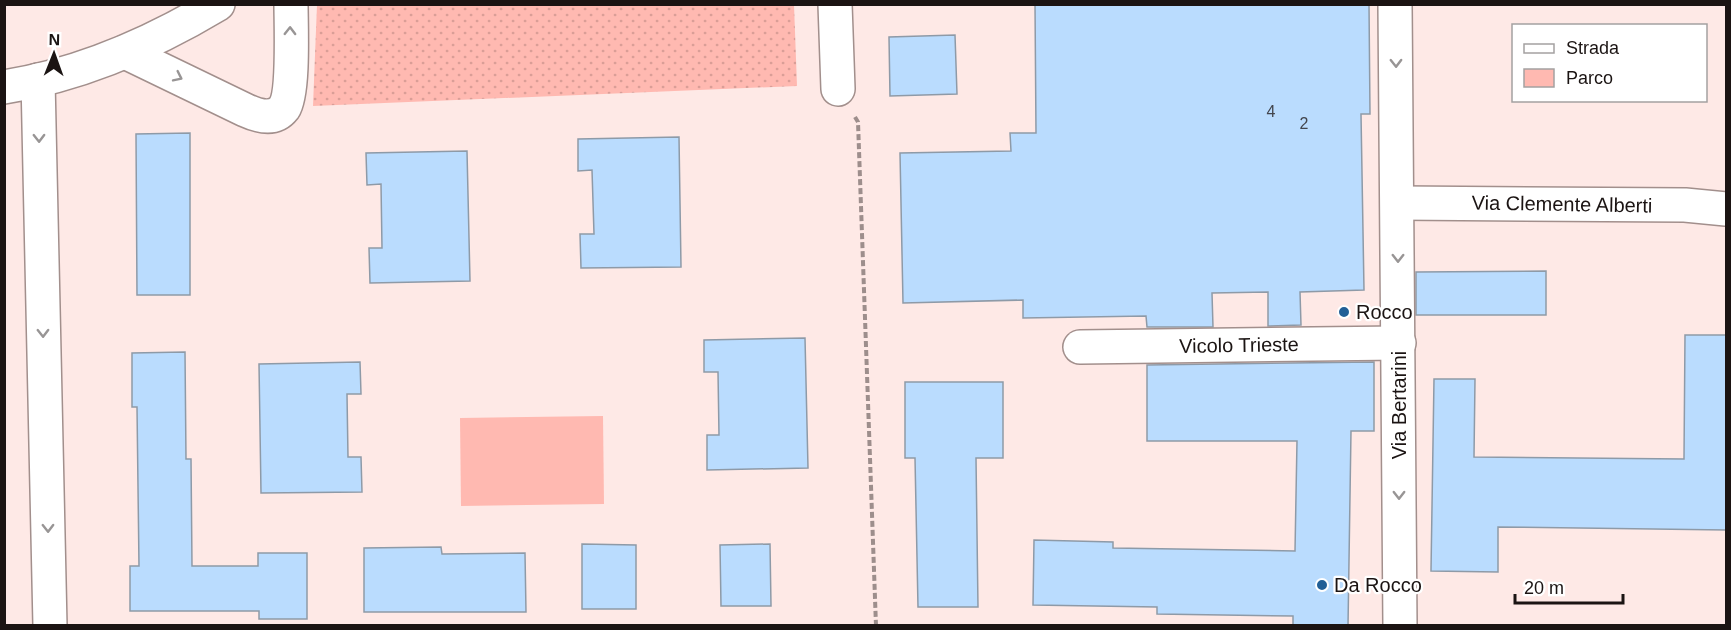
<svg xmlns="http://www.w3.org/2000/svg" width="1731" height="630" viewBox="0 0 1731 630" font-family="Arial,sans-serif">
<defs>
<pattern id="green-dots" width="8" height="8" patternUnits="userSpaceOnUse" patternTransform="scale(1.5)"><rect width="8" height="8" fill="#ffb9b1"/><path d="M2 2h.1M6 6h.1" fill="none" stroke="#da9e97" stroke-width="1.8" stroke-linecap="round"/></pattern>
</defs>
<rect width="100%" height="100%" fill="#fee9e6"/>
<!-- green -->
<polygon fill="url(#green-dots)" points="317,5 794,5 797,86 313,106"/>
<!-- pitch -->
<polygon fill="#ffb9b1" points="603,416 604,504 461,506 460,418"/>
<!-- building -->
<g fill="#badcfe" stroke="#8e9aa7" stroke-width="1.5">
<polygon points="1035,4 1369,4 1370,114 1361,114 1364,290 1300,292 1301,325 1268,326 1268,292 1212,293 1213,327 1147,327 1146,316 1023,318 1023,300 903,303 900,153 1011,151 1010,133 1036,133"/>
<polygon points="955,35 957,94 890,96 889,37"/>
<polygon points="190,133 190,295 137,295 136,134"/>
<polygon points="679,137 681,267 581,268 580,234 594,234 592,170 578,171 578,139"/>
<polygon points="467,151 470,281 370,283 369,248 382,248 381,184 367,185 366,153"/>
<polygon points="1546,271 1546,315 1416,315 1416,272"/>
<polygon points="1685,335 1726,335 1726,530 1498,527 1498,572 1431,571 1434,379 1475,379 1474,457 1684,459"/>
<polygon points="805,338 808,468 707,470 707,435 719,435 718,372 704,372 704,340"/>
<polygon points="185,352 186,459 191,459 192,566 258,566 258,553 307,553 307,619 259,619 259,611 130,611 130,566 139,566 137,407 132,407 132,353"/>
<polygon points="360,362 361,394 347,394 348,457 361,457 362,492 261,493 259,364"/>
<polygon points="1374,362 1374,431 1351,431 1348,626 1293,626 1293,616 1157,614 1157,607 1033,605 1034,540 1113,542 1113,548 1295,551 1297,441 1147,441 1147,365"/>
<polygon points="905,382 1003,382 1003,458 976,458 978,607 918,607 915,458 905,458"/>
<polygon points="582,544 636,545 636,609 582,609"/>
<polygon points="770,544 771,606 721,606 720,545"/>
<polygon points="441,547 442,554 525,553 526,612 364,612 364,548"/>
</g>
<g fill="none" stroke-linecap="round" stroke-linejoin="round">
<defs>
<g id="minor">
<polyline points="835,4 838,89"/>
<polyline points="1395,4 1400,626"/>
<path d="M125 52 245 110C258 116 274 121 284 108 294 93 291 25 291 4"/>
<polyline points="38,80 50,626"/>
<path d="M4 87C80 75 153 43 218 4"/>
<polyline points="1398,203 1685,205 1726,209"/>
<polyline points="1080,347 1399,343"/>
</g>
</defs>
<!-- minor casing -->
<use href="#minor" stroke="#a28f8c" stroke-width="36"/>
<!-- path -->
<polyline stroke="#9d8e8c" stroke-width="4" stroke-dasharray="6 3" stroke-linecap="butt" points="855,117 858,122 876,626"/>
<!-- minor -->
<use href="#minor" stroke="#fff" stroke-width="33"/>
</g>
<!-- one-way arrows -->
<defs><path id="oneway-chevron" d="M-2-3.5L2.5 0L-2 3.5" fill="none" stroke-width="1.6" stroke-linecap="round" stroke-linejoin="round" transform="scale(1.5)"/></defs>
<g stroke="#989595">
<use href="#oneway-chevron" transform="translate(290 31) rotate(-89)"/>
<use href="#oneway-chevron" transform="translate(1396 63) rotate(89)"/>
<use href="#oneway-chevron" transform="translate(178 77) rotate(26)"/>
<use href="#oneway-chevron" transform="translate(39 138) rotate(89)"/>
<use href="#oneway-chevron" transform="translate(1398 258) rotate(90)"/>
<use href="#oneway-chevron" transform="translate(43 333) rotate(89)"/>
<use href="#oneway-chevron" transform="translate(1399 495) rotate(90)"/>
<use href="#oneway-chevron" transform="translate(48 528) rotate(89)"/>
</g>
<!-- markers -->
<g fill="#215f96" stroke="#fff" stroke-width="2">
<circle cx="1344" cy="312" r="6"/>
<circle cx="1322" cy="585" r="6"/>
</g>
<g text-anchor="middle" stroke-width="4.5" stroke-linejoin="round" paint-order="stroke">
<!-- number labels -->
<g font-size="16" fill="#43464e">
<text x="1271" y="117">4</text>
<text x="1304" y="129">2</text>
</g>
<!-- street labels -->
<g font-size="20" fill="#1b1413" stroke="#fff">
<text transform="translate(1562 204) rotate(1)" y="7">Via Clemente Alberti</text>
<text transform="translate(1239 345) rotate(-1)" y="7">Vicolo Trieste</text>
<text transform="translate(1399 405) rotate(-90)" y="7">Via Bertarini</text>
</g>
<!-- poi labels -->
<g font-size="20" fill="#1b1413" stroke="#fff" text-anchor="start">
<text x="1356" y="319">Rocco</text>
<text x="1334" y="592">Da Rocco</text>
</g>
</g>
<!-- border -->
<rect width="1731" height="630" fill="none" stroke="#1b1413" stroke-width="12"/>
<!-- legend -->
<rect x="1512" y="24" width="195" height="78" fill="#ffffff" stroke="#a4a1a1" stroke-width="1.5"/>
<rect x="1524" y="44" width="30" height="9" fill="#ffffff" stroke="#a4a1a1" stroke-width="1.5"/>
<text x="1566" y="54" font-size="18" fill="#1b1413">Strada</text>
<rect x="1524" y="69" width="30" height="18" fill="#ffb9b1" stroke="#a4a1a1" stroke-width="1.5"/>
<text x="1566" y="84" font-size="18" fill="#1b1413">Parco</text>
<!-- north arrow -->
<g transform="translate(54 54) rotate(1)" stroke="#ffffff" stroke-width="4.5" paint-order="stroke">
<path d="M0-4.5L10 22L0 15L-10 22Z" fill="#1b1413"/>
<text y="-9" font-size="16" font-weight="bold" text-anchor="middle" fill="#1b1413">N</text>
</g>
<!-- scale -->
<path d="M1515 594v9h108v-9" fill="none" stroke="#1b1413" stroke-width="3"/>
<text x="1524" y="594" font-size="18" fill="#1b1413" stroke="#ffffff" stroke-width="4.5" paint-order="stroke">20 m</text>
</svg>
